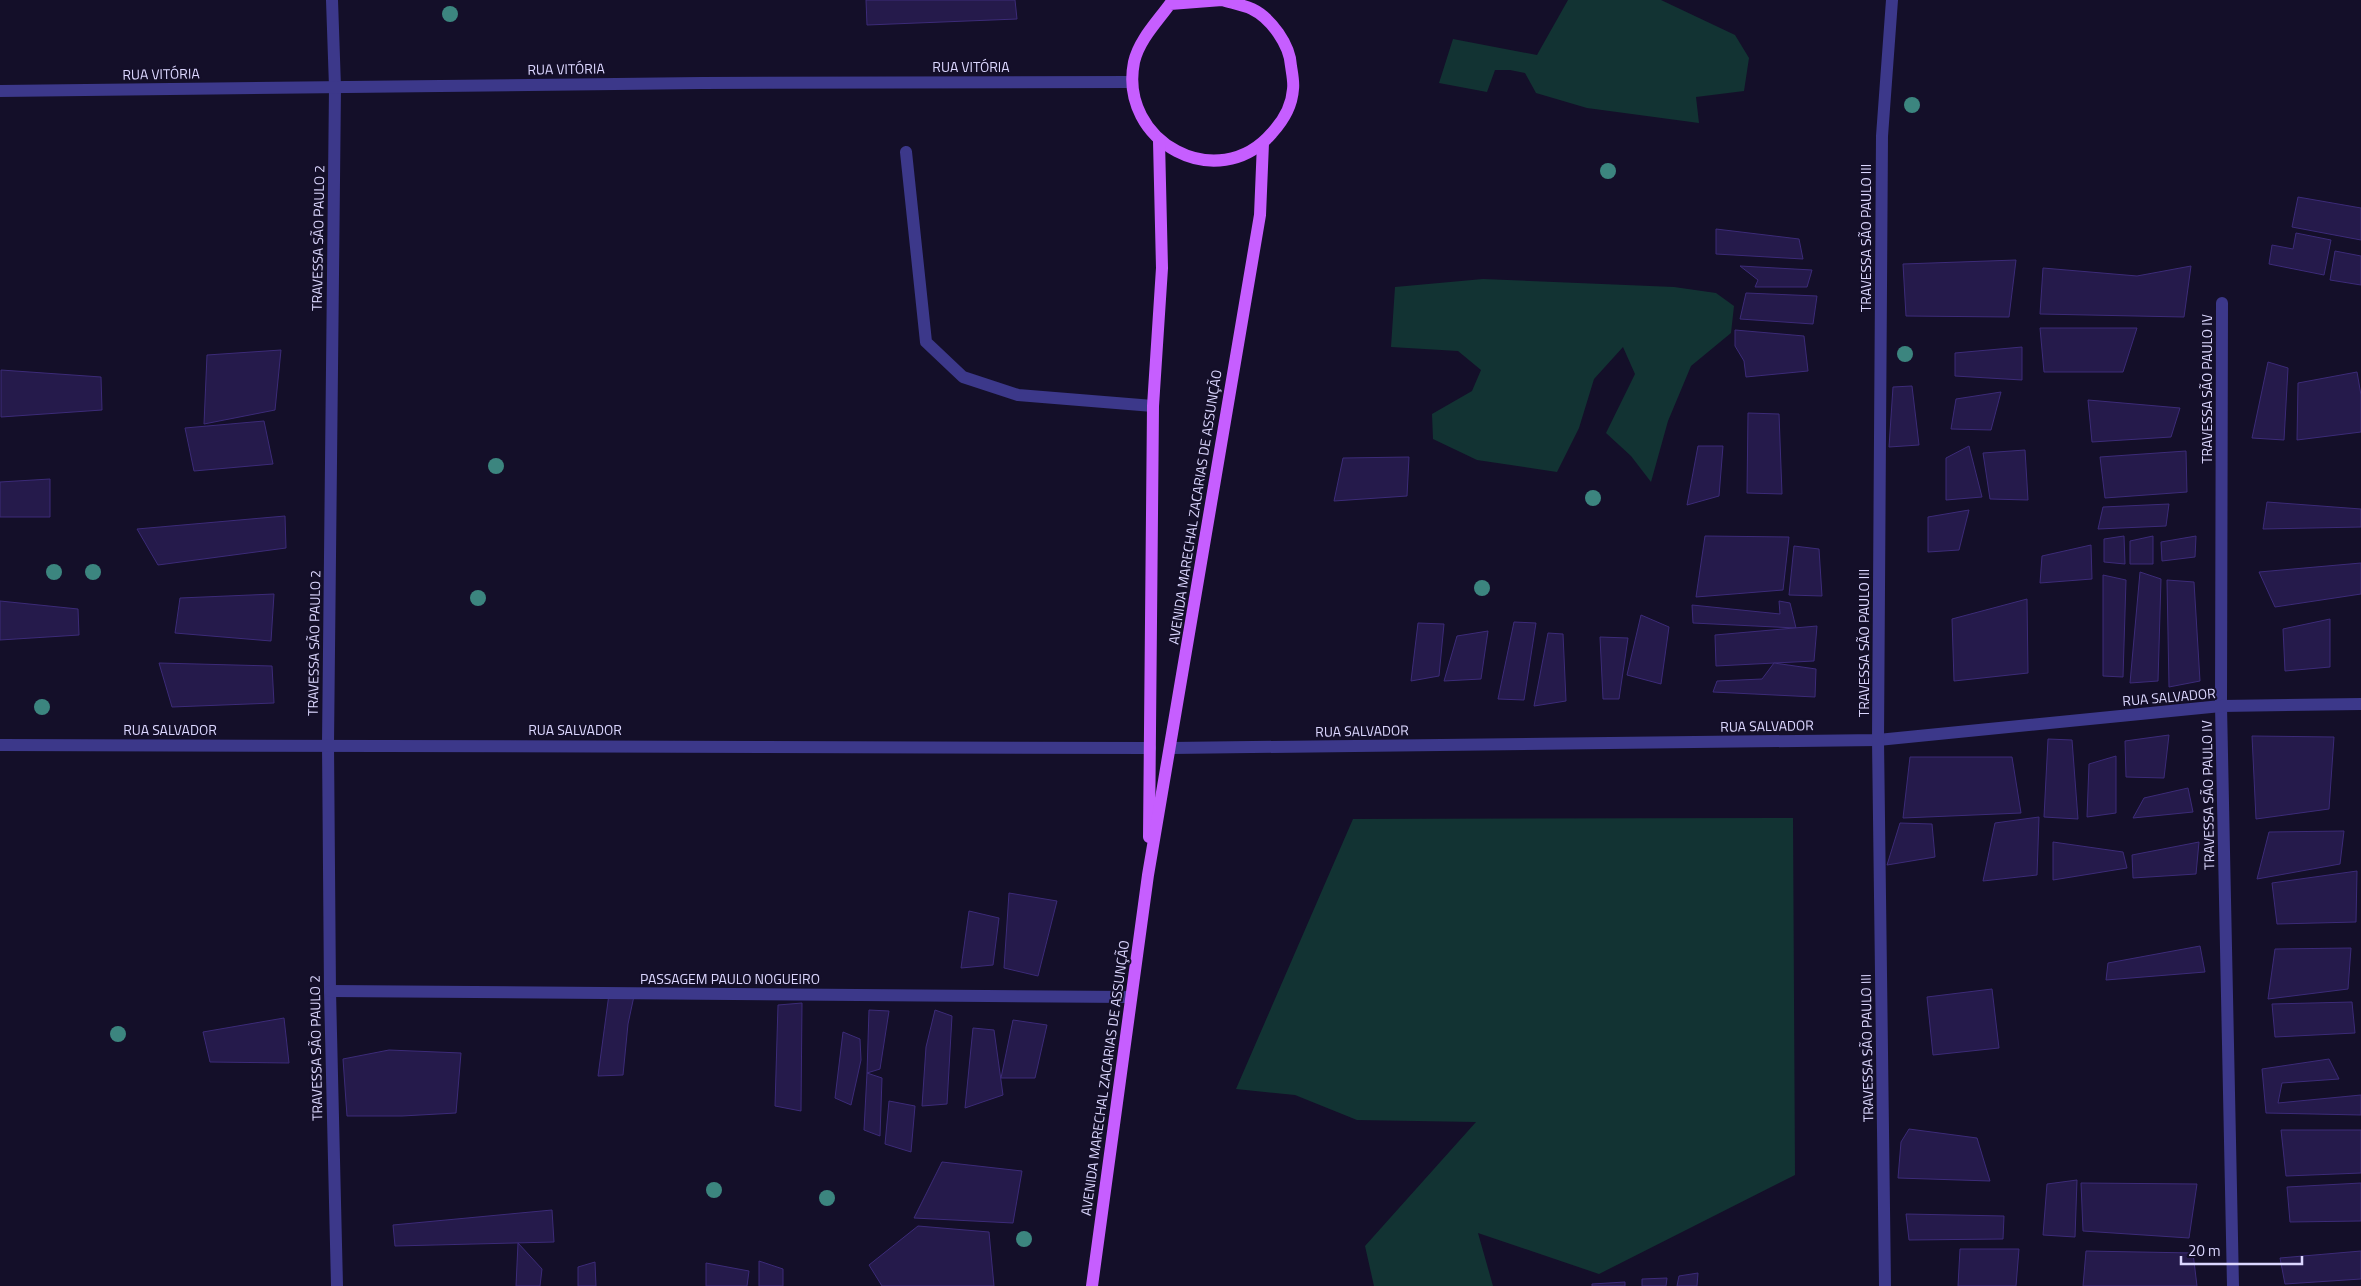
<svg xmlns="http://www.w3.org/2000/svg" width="2361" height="1286" viewBox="0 0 2361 1286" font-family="'Titillium Web',sans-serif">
<rect width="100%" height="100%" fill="#140f29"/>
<!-- green -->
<g fill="#123333">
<polygon points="1568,0 1661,0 1735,35 1749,58 1744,91 1696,97 1699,123 1587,108 1536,93 1525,73 1510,70 1495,70 1487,92 1439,83 1453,39 1537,55"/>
<polygon points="1483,279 1674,287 1716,293 1734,306 1731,333 1691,366 1668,421 1651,482 1631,456 1606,433 1635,374 1623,347 1594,379 1579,428 1557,472 1477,460 1433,439 1432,414 1472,391 1481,370 1458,351 1391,347 1395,287"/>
<polygon points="1793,818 1795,1175 1599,1274 1478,1233 1493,1286 1374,1286 1365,1246 1476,1122 1357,1120 1295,1095 1236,1089 1353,819"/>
</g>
<!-- building -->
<g fill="#251a4b" stroke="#3c2b78">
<polygon points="866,0 1015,0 1017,19 867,25"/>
<polygon points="2298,197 2361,208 2361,240 2292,227"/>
<polygon points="1716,229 1799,239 1803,259 1716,254"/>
<polygon points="2296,233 2331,240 2324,275 2269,264 2272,245 2293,249"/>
<polygon points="2335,251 2361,256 2361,285 2330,280"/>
<polygon points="2016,260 2009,317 1906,316 1903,264"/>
<polygon points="1740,266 1812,270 1807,287 1755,287 1758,280"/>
<polygon points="2191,266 2184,317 2040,314 2043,268 2137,276"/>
<polygon points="1746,293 1817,296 1813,324 1740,319"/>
<polygon points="2040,328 2137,328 2123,372 2044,372"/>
<polygon points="1735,330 1804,336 1808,371 1746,377 1744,361 1735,346"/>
<polygon points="2022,347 2022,380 1955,376 1955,353"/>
<polygon points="281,350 275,410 204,424 207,355"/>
<polygon points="2268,362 2288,368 2284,440 2252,438"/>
<polygon points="1,370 101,377 102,410 1,417"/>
<polygon points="2357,372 2361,395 2361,432 2297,440 2298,383"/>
<polygon points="1912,386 1919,445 1889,447 1893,387"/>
<polygon points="2001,392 1991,430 1951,429 1956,399"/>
<polygon points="2088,400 2180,408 2171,437 2092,442"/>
<polygon points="1748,413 1779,414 1782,494 1747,493"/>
<polygon points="264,421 273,464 194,471 185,428"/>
<polygon points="1698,446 1723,446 1719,496 1687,505"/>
<polygon points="1969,446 1982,497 1946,500 1946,458"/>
<polygon points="2025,450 2028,500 1990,499 1983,453"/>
<polygon points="2186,451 2187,492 2105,498 2100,457"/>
<polygon points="1409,457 1407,496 1334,501 1343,458"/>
<polygon points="50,479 50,517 0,517 0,482"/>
<polygon points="2267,502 2361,509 2361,527 2263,529"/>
<polygon points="2169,504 2166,526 2098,529 2103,507"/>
<polygon points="1969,510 1959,550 1928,552 1928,517"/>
<polygon points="285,516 286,548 158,565 137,529"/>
<polygon points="1705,536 1789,537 1783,590 1696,597"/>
<polygon points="2124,536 2125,564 2104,562 2104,539"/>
<polygon points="2153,536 2153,564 2130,564 2130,541"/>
<polygon points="2196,536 2195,557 2162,561 2161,542"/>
<polygon points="2091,545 2092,579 2040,583 2042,556"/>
<polygon points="1794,546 1819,549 1822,596 1789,595"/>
<polygon points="2361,563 2361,594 2275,607 2259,572"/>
<polygon points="2140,572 2161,579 2158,681 2130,683"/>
<polygon points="2103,575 2126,580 2123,677 2103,676"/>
<polygon points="2167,580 2194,582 2200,681 2169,687"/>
<polygon points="274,594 271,641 175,633 180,598"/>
<polygon points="2027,599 2028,673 1954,681 1952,619"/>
<polygon points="0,601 78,609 79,635 0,640"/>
<polygon points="1779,601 1790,603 1796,628 1693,623 1692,605 1780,614"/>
<polygon points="1641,615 1669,627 1661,684 1627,675"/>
<polygon points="2330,619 2330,667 2285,671 2283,629"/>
<polygon points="1514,622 1536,623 1524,700 1498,699"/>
<polygon points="1418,623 1444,624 1439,676 1411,681"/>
<polygon points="1817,626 1814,661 1716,666 1715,635"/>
<polygon points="1488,631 1481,679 1444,681 1457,636"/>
<polygon points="1548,633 1563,634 1566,701 1534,706"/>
<polygon points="1600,637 1628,638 1619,699 1603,699"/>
<polygon points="159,663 272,666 274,703 172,707"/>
<polygon points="1774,663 1816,669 1815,697 1713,692 1717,681 1762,679"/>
<polygon points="2169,735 2164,778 2126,777 2125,741"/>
<polygon points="2252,736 2334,737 2329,809 2256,819"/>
<polygon points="2048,739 2072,740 2078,819 2044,817"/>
<polygon points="2116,756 2116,813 2087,817 2089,764"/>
<polygon points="1910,757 2012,757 2021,813 1903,818"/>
<polygon points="2188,788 2193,812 2133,818 2144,798"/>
<polygon points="2039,817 2037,875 1983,881 1995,823"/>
<polygon points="1900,823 1932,824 1935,857 1887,865"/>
<polygon points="2344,831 2340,864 2257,879 2269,832"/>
<polygon points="2053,842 2123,852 2127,868 2053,880"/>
<polygon points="2199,842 2196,874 2133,878 2132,855"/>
<polygon points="2357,871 2356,922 2277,924 2272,883"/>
<polygon points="1009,893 1057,901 1038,976 1004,968"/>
<polygon points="969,911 999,918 993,965 961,968"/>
<polygon points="2200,946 2205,972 2106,980 2108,963"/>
<polygon points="2351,948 2348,989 2268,999 2275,949"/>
<polygon points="1992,989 1999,1048 1933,1055 1927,997"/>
<polygon points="609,994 634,996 628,1024 623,1075 598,1076"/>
<polygon points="2352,1002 2355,1033 2275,1037 2272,1004"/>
<polygon points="802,1003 801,1111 775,1106 778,1005"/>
<polygon points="869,1010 889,1011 880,1069 867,1073"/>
<polygon points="935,1010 952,1016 947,1104 922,1106 926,1047"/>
<polygon points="284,1018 289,1063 210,1062 203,1032"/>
<polygon points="1013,1020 1047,1025 1035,1078 1001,1078"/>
<polygon points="973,1028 994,1030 1003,1095 965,1108"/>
<polygon points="843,1032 860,1039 861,1060 851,1105 835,1098"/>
<polygon points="389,1050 461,1053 456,1113 402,1116 347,1116 343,1059"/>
<polygon points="2329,1059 2339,1079 2282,1083 2278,1103 2361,1095 2361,1115 2266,1113 2262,1069"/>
<polygon points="867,1073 882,1078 880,1136 864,1130"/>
<polygon points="889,1101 915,1106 911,1152 885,1144"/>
<polygon points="1909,1129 1977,1138 1990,1181 1898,1178 1901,1142"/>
<polygon points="2281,1130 2361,1130 2361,1173 2286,1176"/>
<polygon points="942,1162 1022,1171 1013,1223 914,1218"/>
<polygon points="2077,1180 2075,1237 2043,1235 2047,1184"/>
<polygon points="2081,1183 2197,1184 2189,1238 2083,1231"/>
<polygon points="2361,1183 2361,1221 2290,1222 2287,1187"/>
<polygon points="552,1210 554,1242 395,1246 393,1225"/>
<polygon points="1906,1214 2004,1216 2003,1239 1909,1240"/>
<polygon points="918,1226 989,1232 994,1286 882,1286 869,1265"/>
<polygon points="518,1243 542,1269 540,1286 516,1286"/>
<polygon points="1960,1249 2019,1249 2016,1286 1958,1286"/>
<polygon points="2086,1251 2193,1253 2197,1286 2083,1286"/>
<polygon points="2361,1251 2361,1279 2285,1284 2280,1258"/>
<polygon points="759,1261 783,1269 783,1286 759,1286"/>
<polygon points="595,1262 596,1286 578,1286 578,1267"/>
<polygon points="706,1263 749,1271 747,1286 706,1286"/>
<polygon points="1698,1273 1697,1286 1677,1286 1679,1276"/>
<polygon points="1667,1278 1666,1286 1642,1286 1642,1279"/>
<polygon points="1625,1282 1625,1286 1592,1286 1592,1284"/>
</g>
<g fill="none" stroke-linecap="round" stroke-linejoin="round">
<!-- minor -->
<g stroke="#3c388a" stroke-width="12">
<polyline points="332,0 335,87 328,744 330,991 337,1286"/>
<polyline points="0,91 702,83 1132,82"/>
<polyline points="906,152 926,342 963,377 1018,395 1153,406"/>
<polyline points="2222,303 2221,706 2233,1286"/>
<polyline points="0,745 1150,748"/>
<polyline points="1171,748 1878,740 2221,706 2361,704"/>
<polyline points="330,991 1131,997"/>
<polyline points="1885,1286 1878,740 1882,136 1892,0"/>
</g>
<!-- major -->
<g stroke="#c65eff" stroke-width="12">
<path d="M1222 0C1232 3 1243 5 1252 9 1271 18 1290 45 1291 66 1292 73 1294 82 1293 89 1292 105 1283 121 1272 133 1218 196 1118 142 1134 62 1139 40 1157 22 1170 4Z"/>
<polyline points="1149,837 1153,406 1162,268 1159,141"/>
<polyline points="1092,1286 1148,875 1260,215 1263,143"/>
</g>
</g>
<!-- trees -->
<g fill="#3c857f">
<circle cx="450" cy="14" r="8"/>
<circle cx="1912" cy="105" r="8"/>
<circle cx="1608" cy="171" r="8"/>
<circle cx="1905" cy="354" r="8"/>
<circle cx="496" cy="466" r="8"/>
<circle cx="1593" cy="498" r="8"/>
<circle cx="54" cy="572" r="8"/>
<circle cx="93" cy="572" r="8"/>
<circle cx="1482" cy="588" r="8"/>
<circle cx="478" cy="598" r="8"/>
<circle cx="42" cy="707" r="8"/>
<circle cx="118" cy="1034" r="8"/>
<circle cx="714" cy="1190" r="8"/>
<circle cx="827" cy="1198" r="8"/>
<circle cx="1024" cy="1239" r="8"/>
</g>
<g text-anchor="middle" stroke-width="4" stroke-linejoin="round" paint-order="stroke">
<!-- street labels -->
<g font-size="14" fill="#dcd7ff" stroke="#140f29">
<text x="971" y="72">RUA VITÓRIA</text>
<text transform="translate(566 69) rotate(-1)" y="5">RUA VITÓRIA</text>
<text transform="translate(161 74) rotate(-1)" y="5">RUA VITÓRIA</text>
<text transform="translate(318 238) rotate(-89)" y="5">TRAVESSA SÃO PAULO 2</text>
<text transform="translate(1866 238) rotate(-90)" y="5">TRAVESSA SÃO PAULO III</text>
<text transform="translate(2207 389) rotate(-90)" y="5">TRAVESSA SÃO PAULO IV</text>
<text transform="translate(1195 507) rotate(-81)" y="5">AVENIDA MARECHAL ZACARIAS DE ASSUNÇÃO</text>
<text transform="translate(314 643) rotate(-89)" y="5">TRAVESSA SÃO PAULO 2</text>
<text transform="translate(1864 643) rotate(-90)" y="5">TRAVESSA SÃO PAULO III</text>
<text transform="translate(2169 697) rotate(-5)" y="5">RUA SALVADOR</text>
<text transform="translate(1767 726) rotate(-1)" y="5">RUA SALVADOR</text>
<text x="170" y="735">RUA SALVADOR</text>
<text x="575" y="735">RUA SALVADOR</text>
<text transform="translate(1362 731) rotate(-1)" y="5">RUA SALVADOR</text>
<text transform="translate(2208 795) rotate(-91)" y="5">TRAVESSA SÃO PAULO IV</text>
<text x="730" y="984">PASSAGEM PAULO NOGUEIRO</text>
<text transform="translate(316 1048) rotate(-91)" y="5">TRAVESSA SÃO PAULO 2</text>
<text transform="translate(1867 1048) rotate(-91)" y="5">TRAVESSA SÃO PAULO III</text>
<text transform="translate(1105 1078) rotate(-82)" y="5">AVENIDA MARECHAL ZACARIAS DE ASSUNÇÃO</text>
</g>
</g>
<!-- scale -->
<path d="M2181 1256v8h121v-8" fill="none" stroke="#dcd7ff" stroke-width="2.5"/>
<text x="2188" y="1256" font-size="15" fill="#dcd7ff" stroke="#140f29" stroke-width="4" paint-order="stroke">20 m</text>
</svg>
